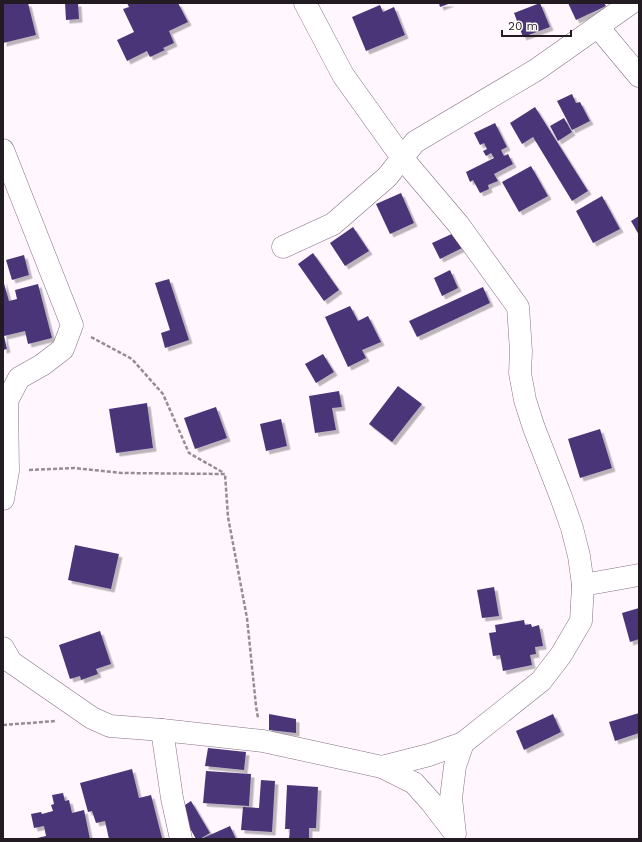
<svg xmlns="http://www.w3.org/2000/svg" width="642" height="842" viewBox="0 0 642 842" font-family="'Work Sans',sans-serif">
<defs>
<filter id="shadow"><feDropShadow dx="3.5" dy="3.5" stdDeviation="0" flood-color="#0004"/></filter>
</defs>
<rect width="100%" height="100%" fill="#fff6fe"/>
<!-- building -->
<g fill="#4a3677" filter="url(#shadow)">
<polygon points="3,3 28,3 36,35 3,43"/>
<polygon points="65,3 78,3 79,19 66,20"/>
<polygon points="127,3 178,3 188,22 169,31 174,43 163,48 165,50 150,57 147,51 127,61 117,40 134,32 123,9 129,7"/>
<polygon points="439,3 451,3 440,7"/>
<polygon points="540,3 550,27 523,37 514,13"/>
<polygon points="568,3 604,3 606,6 576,20"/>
<polygon points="380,5 383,12 394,7 405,35 366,51 352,17"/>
<polygon points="572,94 576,103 580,102 590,121 572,130 557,101"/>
<polygon points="535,107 588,191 572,201 533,137 522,144 510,123"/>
<polygon points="564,118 572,132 558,141 550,126"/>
<polygon points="495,123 507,147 501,150 504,156 508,154 513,164 494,174 498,181 488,185 489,189 480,193 473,180 470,182 466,172 494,158 491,153 486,156 483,151 487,149 484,143 480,145 474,133"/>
<polygon points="531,166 548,196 519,212 502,182"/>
<polygon points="401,193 414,223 390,234 376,204"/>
<polygon points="602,196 620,229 593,243 576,211"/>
<polygon points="639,216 639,235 631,221"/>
<polygon points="353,227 369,251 345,266 330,243"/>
<polygon points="456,232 464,247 440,259 432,243"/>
<polygon points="313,253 339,290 324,301 298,264"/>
<polygon points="24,255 29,275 12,280 6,260"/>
<polygon points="450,270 458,288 442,296 434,278"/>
<polygon points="169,279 189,340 165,348 161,333 170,330 155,283"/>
<polygon points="3,280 9,301 17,299 15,290 38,284 52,338 28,344 25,331 4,336 7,349 3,350"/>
<polygon points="483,287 490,303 417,337 409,321"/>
<polygon points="350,306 358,321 368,316 381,342 362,350 366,358 348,367 325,317"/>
<polygon points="323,354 334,372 316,383 305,364"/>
<polygon points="398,386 422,404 392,442 369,424"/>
<polygon points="339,391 342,407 332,408 336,430 315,433 309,396"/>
<polygon points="147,403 153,448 116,453 109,409"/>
<polygon points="216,407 227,438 195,449 184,418"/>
<polygon points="281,419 287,446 266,451 260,424"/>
<polygon points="600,429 612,468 580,478 568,439"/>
<polygon points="75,545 119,554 111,589 68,580"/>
<polygon points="494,587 499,616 482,618 477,590"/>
<polygon points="639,608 639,639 630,642 622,613"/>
<polygon points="524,620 525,625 531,624 532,627 539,625 543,646 535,647 536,654 530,655 532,665 503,671 500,655 493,656 489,633 496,632 495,625"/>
<polygon points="100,631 111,664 96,669 98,674 81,680 80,676 70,679 59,645"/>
<polygon points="639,713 639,733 615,741 609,722"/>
<polygon points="269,714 296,719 296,733 269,730"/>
<polygon points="553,714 561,732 524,750 516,731"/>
<polygon points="208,748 246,752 244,770 205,766"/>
<polygon points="132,769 139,798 151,795 162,838 157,839 109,839 105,821 96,823 92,811 88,812 80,783"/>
<polygon points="206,771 251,774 249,806 203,803"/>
<polygon points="261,780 275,781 272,832 241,830 243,807 259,808"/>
<polygon points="287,785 318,787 316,828 309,828 309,839 289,839 290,829 285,829"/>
<polygon points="63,793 65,801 69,800 72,813 84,810 90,839 33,839 46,836 44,826 34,828 31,814 41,812 42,814 53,811 51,805 54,804 52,795"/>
<polygon points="191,801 210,833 200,839 196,839 179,809"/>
<polygon points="230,826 236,839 201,839"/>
</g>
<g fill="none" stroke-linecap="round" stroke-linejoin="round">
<defs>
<g id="minor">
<polyline points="305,3 343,75 403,159 458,224 518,307 521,351 520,373 525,400 534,428 561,497 572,528 579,556 583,585 581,621 561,655 541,681 463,743 455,766 451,798 455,834"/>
<polyline points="598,27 639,76"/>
<polyline points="3,150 72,325 63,349 42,365 19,378 7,401 8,471 3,499"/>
<polyline points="283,247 333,224 387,177 415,142 536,70 631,3"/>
<polyline points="583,585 639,575"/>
<polyline points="3,648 11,662 92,718 110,726 162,730 263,741 382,767 414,783 431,802 454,832"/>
<polyline points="162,730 172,798 181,839"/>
<polyline points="382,767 429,755 463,743"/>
</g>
</defs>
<!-- minor casing -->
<use href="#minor" stroke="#857284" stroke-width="23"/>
<!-- path -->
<g stroke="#958c94" stroke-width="2.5" stroke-dasharray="4 2" stroke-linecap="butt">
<polyline points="91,337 132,359 163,394 189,453 224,473"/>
<polyline points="29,470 74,468 122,473 225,474 228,517 247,618 256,706 258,718"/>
<polyline points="3,725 56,721"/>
</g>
<!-- minor -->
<use href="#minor" stroke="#fff" stroke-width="22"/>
</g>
<!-- border -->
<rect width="642" height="842" fill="none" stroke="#231b22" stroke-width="8"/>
<!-- scale -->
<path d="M502 30v6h69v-6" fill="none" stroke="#231b22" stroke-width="2"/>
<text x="508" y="30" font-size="12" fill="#231b22" stroke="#ffffff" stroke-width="3" paint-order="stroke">20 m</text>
</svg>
